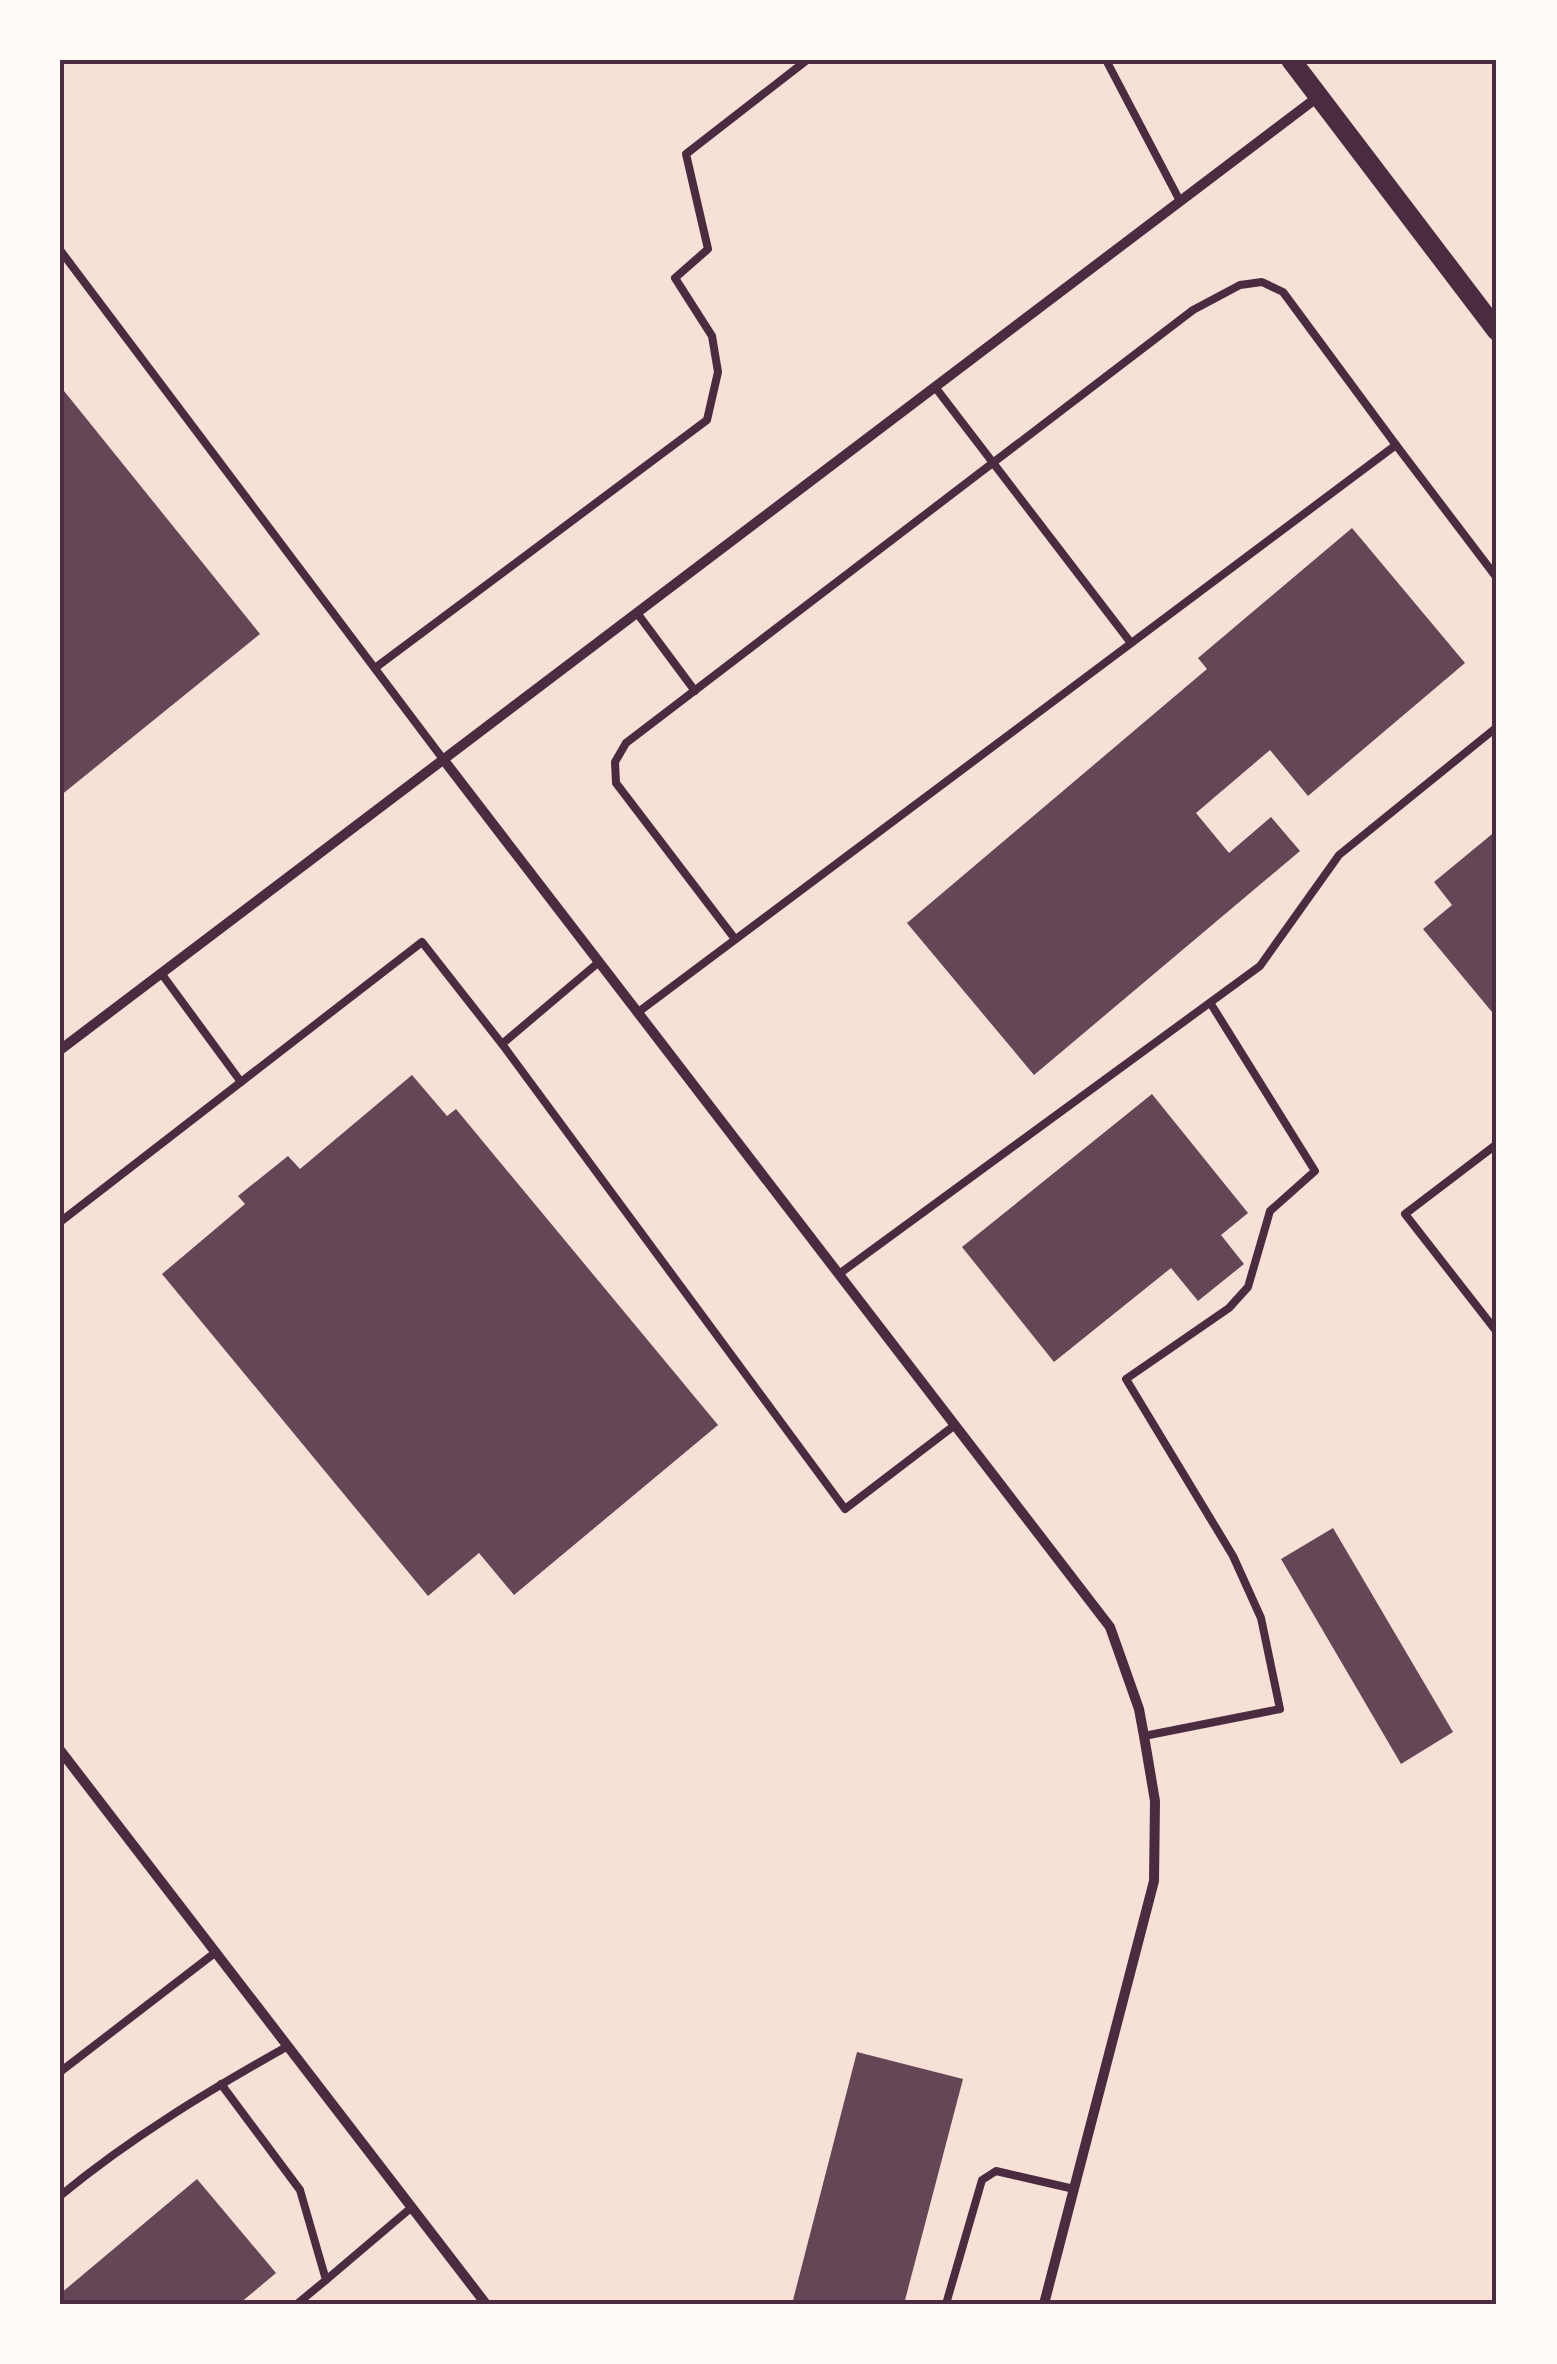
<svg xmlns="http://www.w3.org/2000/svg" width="1557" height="2364" viewBox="0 0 1557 2364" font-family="Signika,sans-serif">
<rect width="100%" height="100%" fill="#f7e1d7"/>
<!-- building -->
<g fill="#644757">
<polygon points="60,386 260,634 60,796"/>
<polygon points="1352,528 1465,663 1308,796 1270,750 1196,813 1229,853 1271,817 1300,851 1034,1075 907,923 1207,669 1198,658"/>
<polygon points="1497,830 1497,1018 1423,929 1452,905 1434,882"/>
<polygon points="412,1075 447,1116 456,1109 718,1425 514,1595 479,1553 428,1596 162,1274 245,1204 238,1196 288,1156 300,1169"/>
<polygon points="1152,1094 1248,1213 1221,1235 1244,1264 1198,1301 1171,1268 1054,1362 962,1247"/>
<polygon points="1333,1528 1453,1732 1401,1764 1281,1559"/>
<polygon points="857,2052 963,2079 904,2304 792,2304"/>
<polygon points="197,2179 276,2273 239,2304 60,2304 60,2294"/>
</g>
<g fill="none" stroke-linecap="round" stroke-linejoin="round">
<!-- service -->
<g stroke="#4a2c40" stroke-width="8">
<polyline points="1106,60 1180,201"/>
<polyline points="60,250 443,759"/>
<polyline points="935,387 1131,643"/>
<polyline points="637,613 695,691"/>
<polyline points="375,668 707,420 718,372 712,336 675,278 708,249 686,154 807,60"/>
<polyline points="735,939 616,783 615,762 626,743 1193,310 1240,285 1262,282 1283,292 1396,445"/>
<polyline points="599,962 502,1044 845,1509 955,1425"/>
<polyline points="161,973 241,1082"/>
<polyline points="637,1013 1396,445 1497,578"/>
<polyline points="1497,1144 1405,1214 1497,1332"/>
<polyline points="60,1222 422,942 502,1044"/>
<polyline points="839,1274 1260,966 1339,855 1497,727"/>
<polyline points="1144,1736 1280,1709 1261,1618 1233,1556 1126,1379 1229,1308 1248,1287 1270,1211 1315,1171 1211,1004"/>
<polyline points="60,2072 216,1952"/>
<polyline points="221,2084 300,2190 326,2280 297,2304"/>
<path d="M60 2196C130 2138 208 2091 288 2046"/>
<polyline points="326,2280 412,2207"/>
<polyline points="946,2304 982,2180 996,2171 1074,2189"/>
</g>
<!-- minor -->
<g stroke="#4a2c40" stroke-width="10">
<polyline points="443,759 1110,1627 1139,1709 1144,1736 1155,1801 1154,1881 1044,2304"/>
<polyline points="60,1050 1319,96"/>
<polyline points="60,1750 486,2304"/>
</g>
<!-- secondary -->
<polyline stroke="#4a2c40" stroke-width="20" points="1291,60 1497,331"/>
</g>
<!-- border -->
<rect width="1557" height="2364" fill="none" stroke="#fffaf5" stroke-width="125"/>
<rect x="62" y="62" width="1432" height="2240" fill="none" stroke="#4a2c40" stroke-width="4"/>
</svg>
